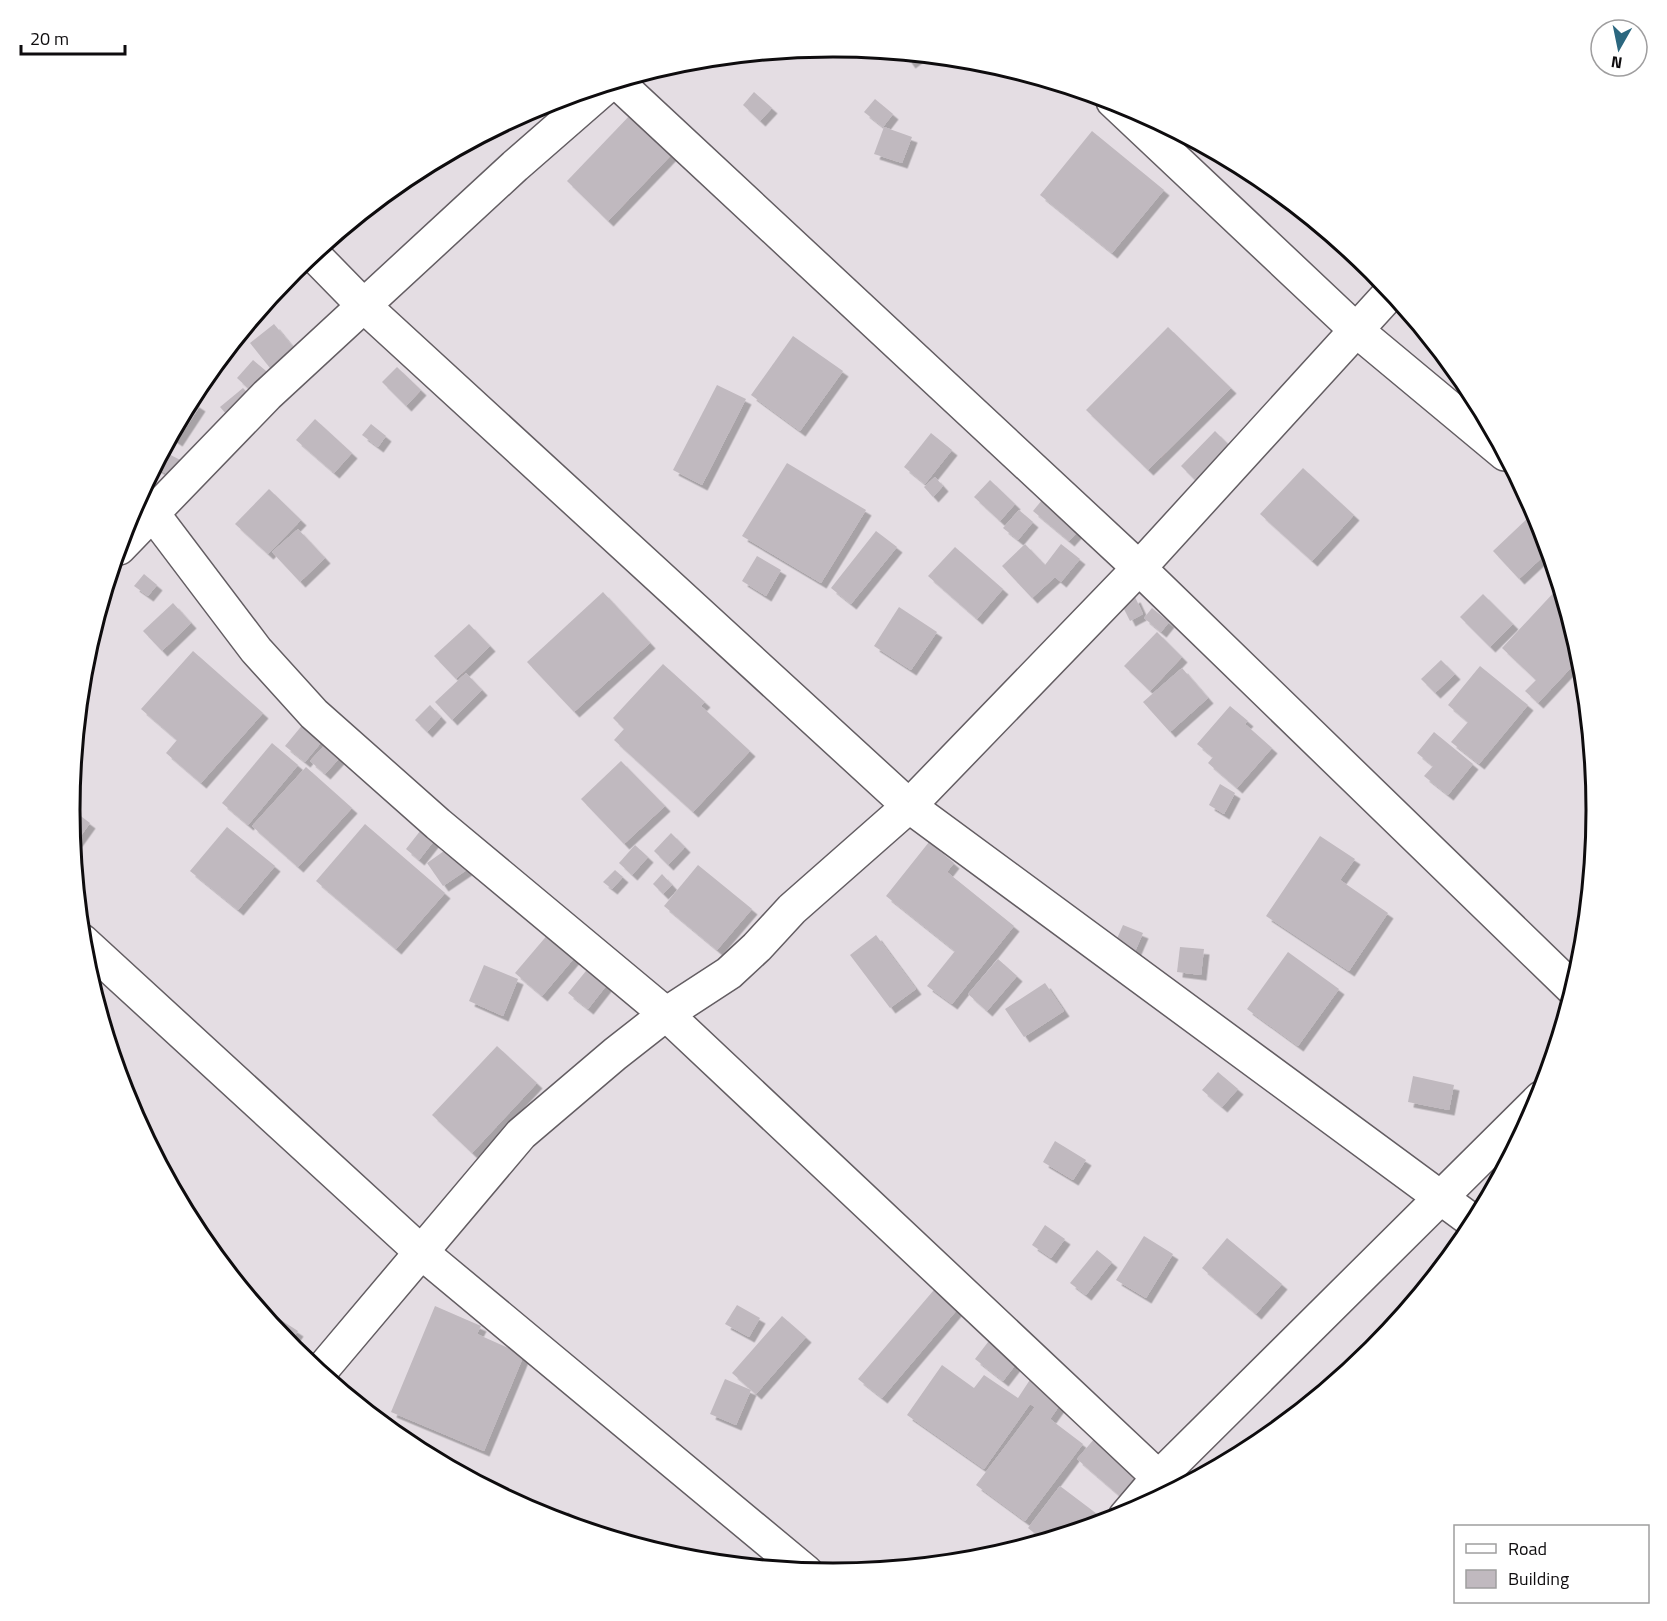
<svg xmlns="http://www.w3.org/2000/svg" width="1667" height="1621" viewBox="0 0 1667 1621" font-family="'Titillium Web',sans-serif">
<defs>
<filter id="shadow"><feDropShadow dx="5.5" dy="5.5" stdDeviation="0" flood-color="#0004"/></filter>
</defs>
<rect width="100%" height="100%" fill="#e4dde3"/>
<!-- building -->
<g fill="#c0b9bf" filter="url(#shadow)">
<polygon points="903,53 908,54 921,55 910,63"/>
<polygon points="754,92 772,108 760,121 743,105"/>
<polygon points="875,99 893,114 883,127 864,112"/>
<polygon points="633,112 675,151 608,221 567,181"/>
<polygon points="884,127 912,137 902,163 874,154"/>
<polygon points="1092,131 1164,190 1112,253 1040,195"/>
<polygon points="274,324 302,358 278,378 250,343"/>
<polygon points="1168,327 1231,388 1148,470 1086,410"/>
<polygon points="793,336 843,371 800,431 751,395"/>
<polygon points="253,360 278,381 261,400 237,378"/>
<polygon points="397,367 421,390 406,406 382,382"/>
<polygon points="717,385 746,399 702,485 673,470"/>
<polygon points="243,388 257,403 234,423 220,407"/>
<polygon points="191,400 200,406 177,441 171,437"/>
<polygon points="315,419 352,453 334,473 296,440"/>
<polygon points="371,424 386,436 378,447 362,435"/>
<polygon points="1215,431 1231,447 1197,482 1181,466"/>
<polygon points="931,433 952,450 925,484 904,467"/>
<polygon points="163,451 186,463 177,480 155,467"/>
<polygon points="787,463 866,510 821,583 742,536"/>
<polygon points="1303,468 1354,515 1312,561 1260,514"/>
<polygon points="935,477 943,486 933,497 924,487"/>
<polygon points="990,480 1015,504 1000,521 974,497"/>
<polygon points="269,489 301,520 268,554 235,524"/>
<polygon points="1042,500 1079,530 1069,541 1033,511"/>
<polygon points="1019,510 1033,522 1018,540 1003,528"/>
<polygon points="1532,514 1541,523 1549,551 1519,579 1493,551"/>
<polygon points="298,529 325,558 300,582 272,552"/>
<polygon points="876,531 897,547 851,604 831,588"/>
<polygon points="1025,544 1045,565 1061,544 1080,559 1061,582 1055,577 1032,598 1002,566"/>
<polygon points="955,547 1003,589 977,619 928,576"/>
<polygon points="757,556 781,570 766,596 742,581"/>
<polygon points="144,574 157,585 148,596 134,586"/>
<polygon points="1557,589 1562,594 1581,657 1538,703 1525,691 1536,680 1502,648"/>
<polygon points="603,592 650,643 574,712 527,662"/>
<polygon points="1483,594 1513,624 1490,647 1460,617"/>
<polygon points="1135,597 1143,614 1130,621 1121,603"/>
<polygon points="173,603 191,623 162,651 143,631"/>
<polygon points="899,607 937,632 911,670 874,646"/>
<polygon points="1152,608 1169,622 1161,632 1144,618"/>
<polygon points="469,624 490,646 456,679 434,656"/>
<polygon points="1157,632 1182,657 1150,691 1124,666"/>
<polygon points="193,651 263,713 201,783 166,753 177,740 141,709"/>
<polygon points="1441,660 1455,674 1435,693 1421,679"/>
<polygon points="663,664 705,702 701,706 750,751 693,812 614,740 624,729 613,718"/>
<polygon points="1583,664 1585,684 1574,674"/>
<polygon points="1480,666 1528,705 1479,764 1451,742 1468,722 1448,705"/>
<polygon points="1182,668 1208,698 1170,732 1143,702"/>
<polygon points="466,673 482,690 452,720 435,702"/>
<polygon points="430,705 441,717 427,732 415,720"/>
<polygon points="1230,706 1248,721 1245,724 1272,748 1237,788 1208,763 1213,757 1197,744"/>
<polygon points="309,717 329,733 305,762 285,746"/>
<polygon points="1434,732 1473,764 1448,795 1424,776 1433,766 1417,753"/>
<polygon points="332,737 346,751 325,774 310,761"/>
<polygon points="272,743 298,765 248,825 222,803"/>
<polygon points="621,761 665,806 624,844 581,799"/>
<polygon points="306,767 352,808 298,867 252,826"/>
<polygon points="1220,784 1235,793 1224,814 1209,805"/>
<polygon points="70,808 90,823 75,844 73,842"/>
<polygon points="428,821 441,832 419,860 406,849"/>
<polygon points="365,824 445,893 396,949 316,881"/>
<polygon points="227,827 275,866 238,910 190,871"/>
<polygon points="671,833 685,847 668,865 654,851"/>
<polygon points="1320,836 1355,859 1340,880 1388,913 1349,971 1266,916"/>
<polygon points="929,842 954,863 947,872 1014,926 952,1004 927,986 955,951 886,896"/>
<polygon points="454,844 471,867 443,886 427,863"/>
<polygon points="635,845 648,857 632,875 619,863"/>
<polygon points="698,865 752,909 717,950 664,906"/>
<polygon points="615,870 623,877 612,889 603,882"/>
<polygon points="662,874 672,885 663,894 653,884"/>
<polygon points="1123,925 1143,933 1133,956 1113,948"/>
<polygon points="555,926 582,949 542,996 515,973"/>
<polygon points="876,935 916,989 890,1008 850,955"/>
<polygon points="1180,947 1204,949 1201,975 1177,972"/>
<polygon points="1288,952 1339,989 1298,1046 1247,1009"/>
<polygon points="998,959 1017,976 987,1011 968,994"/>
<polygon points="484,965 518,979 503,1016 469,1001"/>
<polygon points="590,966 610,981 588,1009 568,993"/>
<polygon points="1045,983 1064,1011 1024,1037 1005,1009"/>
<polygon points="497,1046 537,1083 472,1153 432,1115"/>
<polygon points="1218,1072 1238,1089 1222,1107 1202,1090"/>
<polygon points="1413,1076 1454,1085 1449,1110 1408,1102"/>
<polygon points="1055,1141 1086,1160 1073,1180 1043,1162"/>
<polygon points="1045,1225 1065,1239 1051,1258 1032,1245"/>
<polygon points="1144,1236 1173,1254 1146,1298 1116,1280"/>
<polygon points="1227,1238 1282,1284 1256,1314 1202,1268"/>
<polygon points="1097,1250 1112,1262 1086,1295 1070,1283"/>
<polygon points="939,1284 962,1304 882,1398 858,1379"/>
<polygon points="253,1302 298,1331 289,1345"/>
<polygon points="737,1305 760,1318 749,1337 725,1324"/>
<polygon points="435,1306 481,1326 477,1334 524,1355 484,1451 391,1412"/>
<polygon points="782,1316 806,1337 756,1394 732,1373"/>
<polygon points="995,1333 1023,1355 1003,1381 975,1359"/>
<polygon points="942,1365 974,1388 984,1375 1018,1398 1035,1372 1067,1395 1050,1419 1083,1444 1025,1521 976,1485 1035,1407 1030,1404 984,1469 907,1415"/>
<polygon points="725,1379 751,1390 736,1425 710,1414"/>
<polygon points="1107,1424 1159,1467 1128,1503 1077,1459"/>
<polygon points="1060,1486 1105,1520 1102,1523 1044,1541 1028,1528"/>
<polygon points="568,1512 590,1526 587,1530 561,1522"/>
</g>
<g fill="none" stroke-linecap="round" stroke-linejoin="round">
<defs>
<g id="street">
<polyline points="617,82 1139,568 1574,990"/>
<polyline points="1113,101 1356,330 1505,454"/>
<polyline points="313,254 363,305 909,806 1475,1223"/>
<polyline points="153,514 256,650 314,714 438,824 666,1014 1173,1491"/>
<polyline points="119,548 267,395 515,166 609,84"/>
<polyline points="82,941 421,1252 806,1572"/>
<polyline points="320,1372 521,1134 615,1054 666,1014 729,973 757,947 792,909 909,806 1139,568 1391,292"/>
<polyline points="1125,1517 1159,1477 1541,1098"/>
</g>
</defs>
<!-- street casing -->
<use href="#street" stroke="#635d62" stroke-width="36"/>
<!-- street -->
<use href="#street" stroke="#fff" stroke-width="33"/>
</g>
<!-- crop -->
<path d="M0 0H1667V1621H0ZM80 810a753 753 0 1 1 1506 0a753 753 0 1 1-1506 0Z" fill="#fff" fill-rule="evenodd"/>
<path fill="none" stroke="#0e0c0e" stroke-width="3" d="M80 810a753 753 0 1 1 1506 0a753 753 0 1 1-1506 0Z"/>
<!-- legend -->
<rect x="1454" y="1525" width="195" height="78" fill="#ffffff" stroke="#9f9e9f" stroke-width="1.5"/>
<rect x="1466" y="1544" width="30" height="9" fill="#ffffff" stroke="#9f9e9f" stroke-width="1.5"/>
<text x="1508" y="1555" font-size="18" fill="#0e0c0e">Road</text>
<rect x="1466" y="1570" width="30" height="18" fill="#c0b9bf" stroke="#9f9e9f" stroke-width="1.5"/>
<text x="1508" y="1585" font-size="18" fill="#0e0c0e">Building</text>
<!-- north arrow -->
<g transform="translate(1619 48) rotate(189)"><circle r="28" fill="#ffffff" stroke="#9f9e9f" stroke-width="1.5"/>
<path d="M0-4.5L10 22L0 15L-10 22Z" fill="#2b677f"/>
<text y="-9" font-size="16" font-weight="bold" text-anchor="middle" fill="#0e0c0e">N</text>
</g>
<!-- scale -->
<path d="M21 45v9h104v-9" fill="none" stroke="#0e0c0e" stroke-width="3"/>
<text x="30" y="45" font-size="18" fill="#0e0c0e" stroke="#ffffff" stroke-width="4.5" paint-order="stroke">20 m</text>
</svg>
